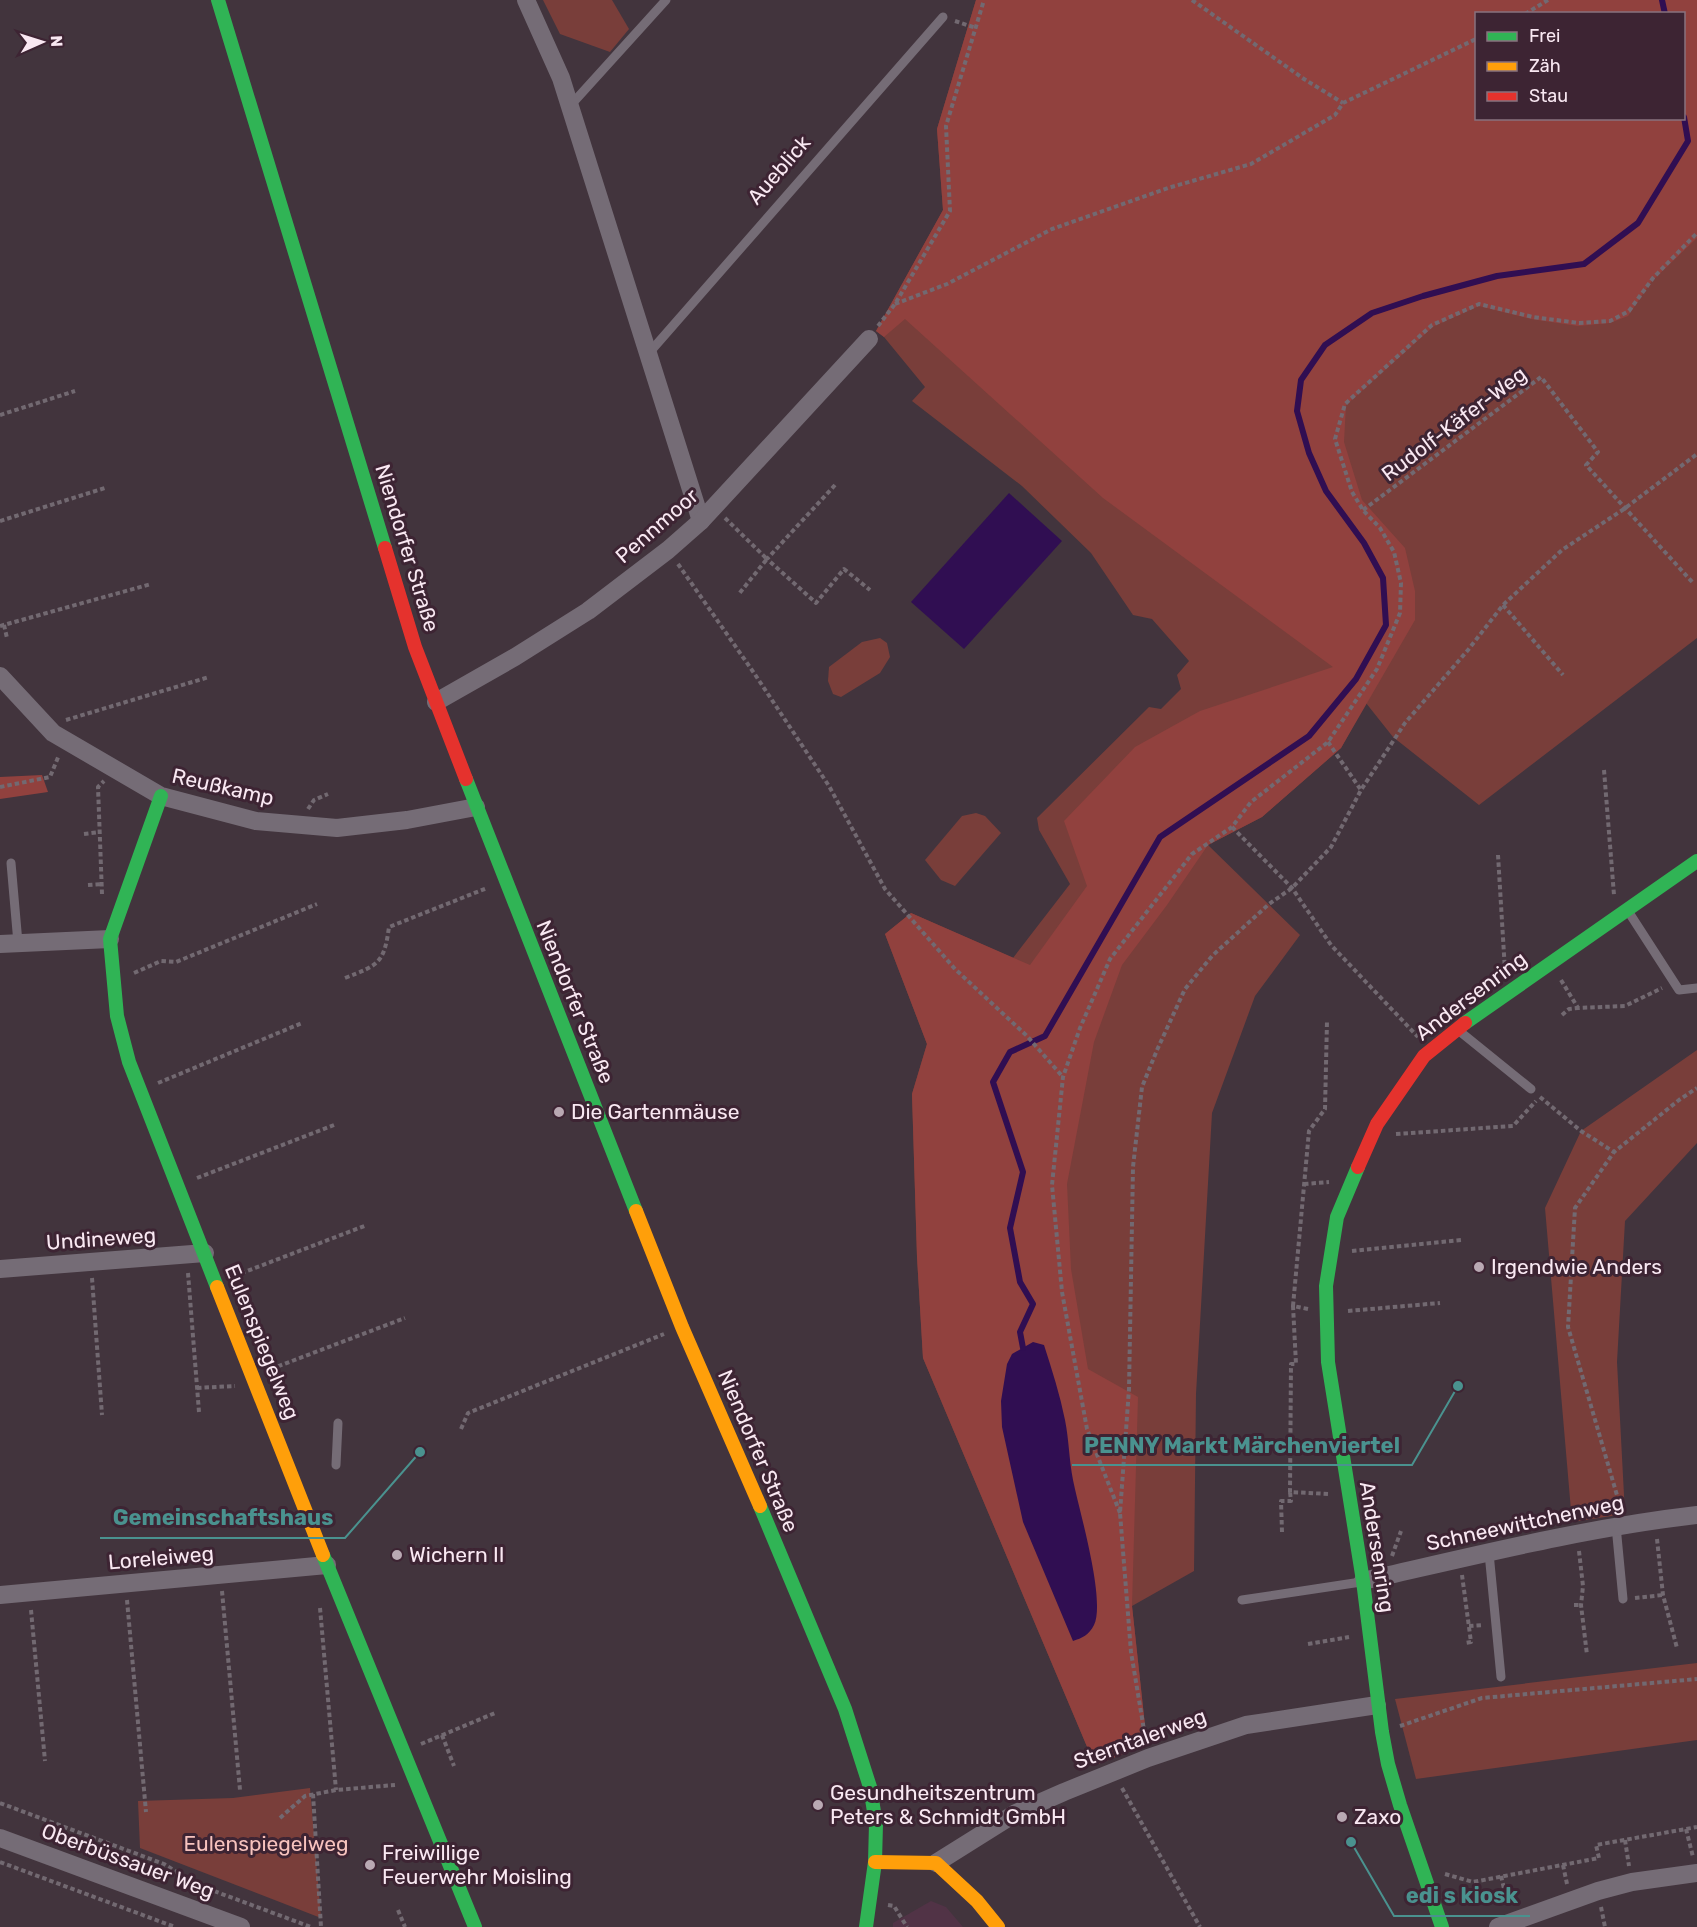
<svg xmlns="http://www.w3.org/2000/svg" width="1697" height="1927" viewBox="0 0 1697 1927" font-family="Rubik,sans-serif">
<rect width="100%" height="100%" fill="#42343d"/>
<!-- built -->
<polygon fill="#513346" points="931,1901 946,1907 963,1927 893,1927 893,1923"/>
<!-- green -->
<g fill="#793e3a" fill-rule="evenodd">
<polygon points="543,0 612,0 629,29 610,52 560,34"/>
<path d="M976 0H1697V638L1479 805 1393 737 1366 703 1341 748 1262 817 1208 845 1300 935 1255 996 1212 1113 1196 1394 1194 1571 1132 1606 1147 1744 1098 1764 1088 1749 923 1358 917 1257 912 1094 927 1044 885 934 911 913 1013 958 1070 884 1039 830 1037 818 1149 707 1161 709 1181 689 1177 675 1189 661 1152 619 1133 615 1091 553 1022 486 912 401 925 387 884 337 876 331 943 210 937 129ZM1476 14H1684V118H1476Z"/>
<polygon points="880,638 887,643 890,657 880,673 841,697 833,694 828,681 829,667 862,642"/>
<polygon points="976,813 985,816 1001,833 955,886 941,880 925,860 962,816"/>
<polygon points="1697,1050 1697,1143 1625,1221 1617,1362 1625,1514 1572,1522 1545,1208 1581,1131"/>
<polygon points="1697,1663 1697,1740 1416,1779 1395,1699"/>
<polygon points="310,1788 321,1918 140,1848 138,1801 233,1798"/>
</g>
<!-- forest -->
<g fill="#91413e" fill-rule="evenodd">
<path d="M976 0H1697V238L1651 282 1628 316 1610 323 1578 326 1531 319 1479 306 1434 326 1346 405 1344 442 1362 500 1405 548 1415 591V620L1341 748 1262 817 1208 845 1167 905 1122 965 1094 1042 1067 1184 1071 1269 1088 1369 1138 1397 1132 1606 1147 1744 1098 1764 1088 1749 923 1358 917 1257 912 1094 927 1044 885 934 911 913 1030 965 1087 886 1064 821 1135 747 1200 711 1333 667 1103 498 905 319 884 337 876 331 943 210 937 129ZM1476 14H1684V118H1476Z"/>
<polygon points="42,775 48,792 0,799 0,777"/>
</g>
<!-- water -->
<g fill="#300e52">
<polygon points="1009,493 1062,541 964,649 911,602"/>
<path d="M1033 1342 1044 1345C1052 1370 1060 1395 1065 1420 1069 1440 1069 1460 1073 1480 1079 1510 1106 1600 1094 1625 1089 1635 1082 1638 1073 1641L1023 1522 1002 1427 1001 1401 1007 1364 1012 1354Z"/>
</g>
<g fill="none" stroke-linecap="round" stroke-linejoin="round">
<!-- stream -->
<g stroke="#300e52" stroke-width="6">
<polyline points="1662,0 1665,14"/>
<polyline points="1023,1348 1020,1332 1033,1304 1020,1282 1010,1228 1023,1172 993,1082 1010,1052 1045,1036 1160,837 1309,736 1356,679 1386,625 1383,578 1364,543 1326,491 1309,453 1297,411 1301,380 1325,345 1372,313 1423,296 1497,276 1584,264 1638,223 1688,141 1684,117"/>
</g>
<!-- path -->
<g stroke="#726971" stroke-width="4" stroke-dasharray="4.5 3" stroke-linecap="butt">
<polyline points="1192,0 1304,79 1343,103"/>
<polyline points="1525,14 1548,0"/>
<polyline points="955,21 976,28"/>
<polyline points="895,304 947,284 1052,229 1168,188 1251,164 1335,115 1343,103 1476,39"/>
<polyline points="878,326 895,304 950,211 946,126 984,0"/>
<polyline points="0,415 75,391"/>
<polyline points="835,485 767,559 816,603 844,569 870,590"/>
<polyline points="1363,510 1541,377 1598,452 1586,465 1694,584"/>
<polyline points="725,518 767,559 738,595"/>
<polyline points="0,521 105,488"/>
<polyline points="678,564 754,673 829,786 885,889 955,969 1027,1036 1062,1076"/>
<polyline points="1503,605 1563,675"/>
<polyline points="4,625 7,638"/>
<polyline points="0,626 151,584"/>
<polyline points="66,720 209,677"/>
<polyline points="1328,742 1361,790"/>
<polyline points="1604,770 1614,895"/>
<polyline points="0,787 50,777 59,755"/>
<polyline points="308,809 314,800 328,794"/>
<polyline points="1232,827 1292,888 1331,945 1418,1037"/>
<polyline points="84,834 100,832"/>
<polyline points="1498,855 1505,971"/>
<polyline points="88,885 102,884"/>
<polyline points="102,894 98,787 104,781"/>
<polyline points="134,973 161,961 176,962 317,904"/>
<path d="M345 978C378 965 384 964 389 927L487 888"/>
<polyline points="1561,980 1578,1008 1625,1006 1662,988"/>
<polyline points="1562,1015 1569,1009 1578,1008"/>
<polyline points="158,1083 302,1023"/>
<polyline points="1540,1097 1581,1131 1614,1152"/>
<polyline points="1396,1134 1513,1126 1536,1101"/>
<polyline points="197,1178 334,1125"/>
<polyline points="1304,1184 1329,1182"/>
<polyline points="1352,1251 1461,1240"/>
<polyline points="188,1273 199,1412"/>
<polyline points="234,1276 367,1225"/>
<polyline points="92,1278 102,1415"/>
<polyline points="1293,1306 1309,1131 1325,1109 1327,1021"/>
<polyline points="1308,1309 1293,1306 1296,1364 1291,1364 1290,1492 1328,1494"/>
<polyline points="1348,1311 1440,1303"/>
<polyline points="271,1369 405,1318"/>
<polyline points="197,1388 235,1386"/>
<polyline points="461,1429 468,1413 664,1334"/>
<polyline points="1621,1509 1568,1327 1575,1208 1614,1152 1679,1100 1697,1088"/>
<polyline points="1120,1513 1087,1429 1062,1292 1052,1185 1063,1077 1080,1028 1110,959 1192,854 1232,827 1251,802 1328,742 1377,669 1400,613 1401,583 1394,552 1380,528 1363,510 1352,492 1335,439 1345,404 1432,325 1479,304 1533,317 1579,323 1610,321 1629,311 1653,278 1697,233"/>
<polyline points="1282,1532 1281,1501 1291,1501 1290,1492"/>
<polyline points="1657,1539 1663,1595 1677,1648"/>
<polyline points="1579,1551 1583,1586 1581,1605 1587,1655"/>
<polyline points="1392,1556 1401,1531"/>
<polyline points="1462,1575 1471,1642 1465,1643"/>
<polyline points="222,1591 240,1790"/>
<polyline points="1635,1598 1663,1595"/>
<polyline points="127,1600 146,1812"/>
<polyline points="1574,1605 1581,1605"/>
<polyline points="320,1608 336,1790"/>
<polyline points="31,1610 45,1761"/>
<polyline points="1469,1626 1483,1625"/>
<polyline points="1308,1644 1349,1637"/>
<polyline points="1400,1726 1482,1698 1697,1679"/>
<polyline points="442,1735 454,1766"/>
<polyline points="1146,1742 1131,1652 1120,1513 1129,1389 1133,1167 1142,1087 1157,1050 1185,989 1212,956 1269,904 1292,888 1331,847 1361,790 1405,723 1468,650 1503,605 1562,550 1624,509 1697,454"/>
<polyline points="421,1744 495,1713"/>
<polyline points="1122,1788 1200,1927"/>
<polyline points="313,1794 321,1927"/>
<polyline points="0,1803 164,1864 195,1884 311,1927"/>
<polyline points="280,1818 305,1796 336,1790 395,1785"/>
<polyline points="1686,1829 1693,1857"/>
<polyline points="1625,1840 1629,1866"/>
<polyline points="0,1862 175,1927"/>
<polyline points="1563,1865 1567,1884"/>
<polyline points="1445,1874 1473,1882 1599,1858 1596,1845 1697,1827"/>
<polyline points="1501,1876 1508,1905"/>
<polyline points="888,1905 894,1906 907,1927"/>
<polyline points="1601,1907 1605,1927"/>
<polyline points="398,1910 405,1927"/>
</g>
<!-- lane -->
<g stroke="#756c76" stroke-width="9">
<polyline points="570,106 666,0"/>
<polyline points="649,353 943,17"/>
<polyline points="11,863 18,943"/>
<polyline points="1628,911 1679,990 1697,988"/>
<polyline points="1458,1030 1531,1089"/>
<polyline points="336,1465 338,1423"/>
<polyline points="1616,1526 1623,1599"/>
<polyline points="1489,1553 1501,1677"/>
<polyline points="1242,1600 1361,1582"/>
</g>
<!-- street -->
<g stroke="#756c76" stroke-width="18">
<polyline points="526,0 561,78 701,521"/>
<polyline points="0,676 53,733 161,796 256,821 337,828 407,820 476,807"/>
<polyline points="436,702 515,657 588,611 668,550 701,521 869,339"/>
<polyline points="0,944 110,939"/>
<polyline points="0,1269 205,1253"/>
<path d="M1363 1581C1474 1556 1584 1528 1697 1515"/>
<polyline points="0,1595 327,1565"/>
<polyline points="0,1838 241,1927"/>
<polyline points="936,1863 1016,1813 1064,1792 1148,1758 1246,1725 1377,1705"/>
<polyline points="1498,1927 1598,1891 1632,1882 1697,1873"/>
</g>
<!-- fast -->
<g stroke="#30b455" stroke-width="14">
<polyline points="218,0 385,548"/>
<polyline points="466,779 636,1211"/>
<polyline points="161,796 110,939 117,1016 129,1062 217,1287"/>
<polyline points="1465,1023 1697,861"/>
<polyline points="1358,1167 1337,1217 1326,1286 1328,1362 1363,1581 1382,1732 1388,1764 1400,1805 1442,1927"/>
<polyline points="760,1506 845,1709 870,1787 876,1824 875,1862 866,1927"/>
<polyline points="323,1555 475,1927"/>
</g>
<!-- slow -->
<g stroke="#ff9f0a" stroke-width="14">
<polyline points="636,1211 682,1327 760,1506"/>
<polyline points="217,1287 323,1555"/>
<polyline points="875,1862 936,1863 977,1901 998,1927"/>
</g>
<!-- jam -->
<g stroke="#e5322d" stroke-width="14">
<polyline points="385,548 415,647 466,779"/>
<polyline points="1358,1167 1377,1124 1424,1056 1465,1023"/>
</g>
</g>
<!-- markers -->
<g fill="#b9a9b3" stroke="#3d2433" stroke-width="2">
<circle cx="559" cy="1112" r="6"/>
<circle cx="1479" cy="1267" r="6"/>
<circle cx="397" cy="1555" r="6"/>
<circle cx="818" cy="1805" r="6"/>
<circle cx="1342" cy="1817" r="6"/>
<circle cx="370" cy="1865" r="6"/>
</g>
<g text-anchor="middle" stroke-width="6" stroke-linejoin="round" paint-order="stroke">
<!-- street labels -->
<g font-size="21" fill="#f9e8f2" stroke="#3d2433">
<text transform="translate(779 170) rotate(-49)" y="7">Aueblick</text>
<text transform="translate(1454 424) rotate(-37)" y="7">Rudolf-Käfer-Weg</text>
<text transform="translate(657 526) rotate(-41)" y="7">Pennmoor</text>
<text transform="translate(407 548) rotate(73)" y="7">Niendorfer Straße</text>
<text transform="translate(223 787) rotate(13)" y="7">Reußkamp</text>
<text transform="translate(1471 996) rotate(-37)" y="7">Andersenring</text>
<text transform="translate(575 1002) rotate(68)" y="7">Niendorfer Straße</text>
<text transform="translate(101 1239) rotate(-4)" y="7">Undineweg</text>
<text transform="translate(262 1342) rotate(68)" y="7">Eulenspiegelweg</text>
<text transform="translate(758 1451) rotate(67)" y="7">Niendorfer Straße</text>
<text transform="translate(1525 1523) rotate(-12)" y="7">Schneewittchenweg</text>
<text transform="translate(1377 1547) rotate(81)" y="7">Andersenring</text>
<text transform="translate(161 1558) rotate(-5)" y="7">Loreleiweg</text>
<text transform="translate(1140 1739) rotate(-20)" y="7">Sterntalerweg</text>
<text transform="translate(128 1861) rotate(20)" y="7">Oberbüssauer Weg</text>
</g>
<!-- poi labels -->
<g font-size="21" fill="#f9e8f2" stroke="#3d2433" text-anchor="start">
<text x="571" y="1119">Die Gartenmäuse</text>
<text x="1491" y="1274">Irgendwie Anders</text>
<text x="409" y="1562">Wichern II</text>
<text x="830" y="1800">Gesundheitszentrum<tspan x="830" dy="24">Peters &amp; Schmidt GmbH</tspan></text>
<text x="1354" y="1824">Zaxo</text>
<text x="382" y="1860">Freiwillige<tspan x="382" dy="24">Feuerwehr Moisling</tspan></text>
</g>
<!-- park labels -->
<g font-size="21" fill="#f7c3be" stroke="#3d2433">
<text x="266" y="1851">Eulenspiegelweg</text>
</g>
</g>
<!-- callouts -->
<path fill="none" stroke="#4a928f" stroke-width="2" d="M1458 1386L1412 1465H1072M420 1452L345 1538H100M1351 1842L1394 1916H1530"/>
<g fill="#4a928f" stroke="#3d2433" stroke-width="2">
<circle cx="1458" cy="1386" r="6"/>
<circle cx="420" cy="1452" r="6"/>
<circle cx="1351" cy="1842" r="6"/>
</g>
<g font-size="22" text-anchor="middle" font-weight="bold" fill="#4a928f" stroke="#3d2433" stroke-width="6" stroke-linejoin="round" paint-order="stroke">
<text x="1242" y="1453">PENNY Markt Märchenviertel</text>
<text x="223" y="1525">Gemeinschaftshaus</text>
<text x="1462" y="1903">edi s kiosk</text>
</g>
<!-- legend -->
<rect x="1475" y="12" width="210" height="108" fill="#3d2433" stroke="#88727f" stroke-width="1.5"/>
<rect x="1487" y="32" width="30" height="9" fill="#30b455" stroke="#88727f" stroke-width="1.5"/>
<text x="1529" y="42" font-size="18" fill="#f9e8f2">Frei</text>
<rect x="1487" y="62" width="30" height="9" fill="#ff9f0a" stroke="#88727f" stroke-width="1.5"/>
<text x="1529" y="72" font-size="18" fill="#f9e8f2">Zäh</text>
<rect x="1487" y="92" width="30" height="9" fill="#e5322d" stroke="#88727f" stroke-width="1.5"/>
<text x="1529" y="102" font-size="18" fill="#f9e8f2">Stau</text>
<!-- north arrow -->
<g transform="translate(42 42) rotate(87)" stroke="#3d2433" stroke-width="4.5" paint-order="stroke">
<path d="M0-4.5L10 22L0 15L-10 22Z" fill="#f9e8f2"/>
<text y="-9" font-size="16" font-weight="bold" text-anchor="middle" fill="#f9e8f2">N</text>
</g>
</svg>
